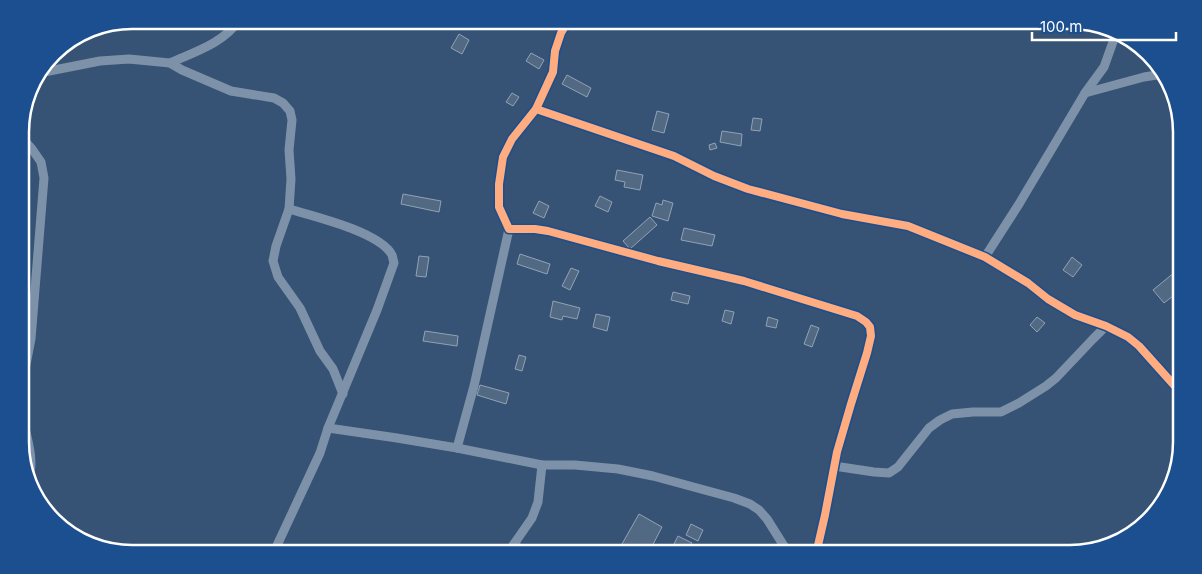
<svg xmlns="http://www.w3.org/2000/svg" width="1202" height="574" viewBox="0 0 1202 574" font-family="Inter,sans-serif">
<rect width="100%" height="100%" fill="#365274"/>
<!-- building -->
<g fill="#526984" stroke="#92a2b6">
<polygon points="449,20 465,20 456,30 448,22"/>
<polygon points="459,34 469,40 462,54 451,48"/>
<polygon points="531,53 544,60 539,69 526,61"/>
<polygon points="567,75 591,88 587,97 562,84"/>
<polygon points="512,93 519,97 513,106 506,102"/>
<polygon points="657,111 669,114 664,133 652,130"/>
<polygon points="753,118 762,119 760,131 751,130"/>
<polygon points="722,131 742,134 741,146 720,142"/>
<polygon points="715,143 717,148 710,150 709,145"/>
<polygon points="617,170 643,175 640,190 624,187 625,182 615,180"/>
<polygon points="403,194 441,201 439,212 401,204"/>
<polygon points="600,196 612,202 608,212 595,206"/>
<polygon points="663,200 673,203 668,221 652,216 656,203 662,205"/>
<polygon points="539,201 549,206 544,218 533,213"/>
<polygon points="650,217 657,225 630,249 623,241"/>
<polygon points="684,228 715,235 712,246 681,240"/>
<polygon points="520,254 550,264 547,274 517,264"/>
<polygon points="419,256 429,257 426,277 416,276"/>
<polygon points="1072,257 1082,265 1073,277 1063,270"/>
<polygon points="1181,267 1182,289 1164,303 1153,290"/>
<polygon points="571,268 579,271 570,290 562,286"/>
<polygon points="673,292 690,296 688,304 671,300"/>
<polygon points="553,301 580,308 577,319 563,316 562,320 550,317"/>
<polygon points="725,310 734,312 731,324 722,321"/>
<polygon points="596,314 610,317 607,331 593,327"/>
<polygon points="768,317 778,320 776,328 766,326"/>
<polygon points="1037,317 1045,323 1037,332 1030,325"/>
<polygon points="811,325 819,328 812,347 804,344"/>
<polygon points="425,331 458,336 457,346 423,341"/>
<polygon points="519,355 526,357 522,371 515,369"/>
<polygon points="480,385 509,393 506,404 477,395"/>
<polygon points="639,514 662,527 648,554 623,554 618,551"/>
<polygon points="691,524 703,530 698,541 686,535"/>
<polygon points="678,536 692,543 687,551 674,544"/>
</g>
<g fill="none" stroke-linecap="round" stroke-linejoin="round">
<!-- minor -->
<g stroke="#7d92a8" stroke-width="9">
<polyline points="569,20 561,33 555,51 553,72 536,109 512,139 503,157 499,184 499,207 509,229 535,229 548,231 658,261 744,281 857,316 866,322 870,327 871,336 867,353 851,404 837,452 825,515 816,554"/>
<path d="M170 63C194 52 224 43 239 20"/>
<polyline points="39,73 100,61 129,59 170,63 182,70 231,91 274,98 283,103 290,111 292,120 289,150 291,179 289,209 276,246 273,261 278,277 300,308 320,351 333,369 343,394"/>
<polyline points="1085,93 1144,77 1163,74"/>
<polyline points="536,109 674,156 714,176 748,189 842,214 908,226 985,257 1028,283 1048,299 1075,315 1106,326 1128,337 1139,346 1182,394"/>
<polyline points="985,257 1019,204 1085,93 1104,67 1114,39 1115,30"/>
<polyline points="21,390 31,339 44,178 41,162 32,149 24,140 24,112"/>
<path d="M21 405C22 427 36 455 29 477"/>
<polyline points="328,428 397,438 457,448 542,465 575,465 618,469 653,476 734,498 750,504 759,510 767,519 789,554"/>
<polyline points="457,448 474,386 509,229"/>
<polyline points="834,466 874,472 889,473 898,467 929,428 940,420 952,414 973,412 1001,412 1019,403 1046,386 1056,378 1093,339 1106,326"/>
<polyline points="514,544 526,554"/>
<path d="M273 554 320 453 328 428 377 310 394 263C393 260 393 258 392 255 380 232 313 216 289 209"/>
<polyline points="507,554 532,518 538,502 542,465"/>
</g>
<defs>
<g id="cycleway">
<polyline points="569,20 561,33 555,51 553,72 536,109 512,139 503,157 499,184 499,207 509,229 535,229 548,231 658,261 744,281 857,316 866,322 870,327 871,336 867,353 851,404 837,452 825,515 816,554"/>
<polyline points="536,109 674,156 714,176 748,189 842,214 908,226 985,257 1028,283 1048,299 1075,315 1106,326 1128,337 1139,346 1182,394"/>
</g>
</defs>
<!-- cycleway casing -->
<use href="#cycleway" stroke="#1b4f8f" stroke-width="11"/>
<!-- cycleway -->
<use href="#cycleway" stroke="#ffac80" stroke-width="8"/>
</g>
<!-- crop -->
<path d="M0 0H1202V574H0ZM132 29H1070A103 103 0 0 1 1173 132V442A103 103 0 0 1 1070 545H132A103 103 0 0 1 29 442V132A103 103 0 0 1 132 29Z" fill="#1b4f8f" fill-rule="evenodd"/>
<path fill="none" stroke="#fff" stroke-width="2.5" d="M132 29H1070A103 103 0 0 1 1173 132V442A103 103 0 0 1 1070 545H132A103 103 0 0 1 29 442V132A103 103 0 0 1 132 29Z"/>
<!-- scale -->
<path d="M1032 32v8h144v-8" fill="none" stroke="#ffffff" stroke-width="2.5"/>
<text x="1040" y="32" font-size="15" fill="#ffffff" stroke="#1b4f8f" stroke-width="4" paint-order="stroke">100 m</text>
</svg>
